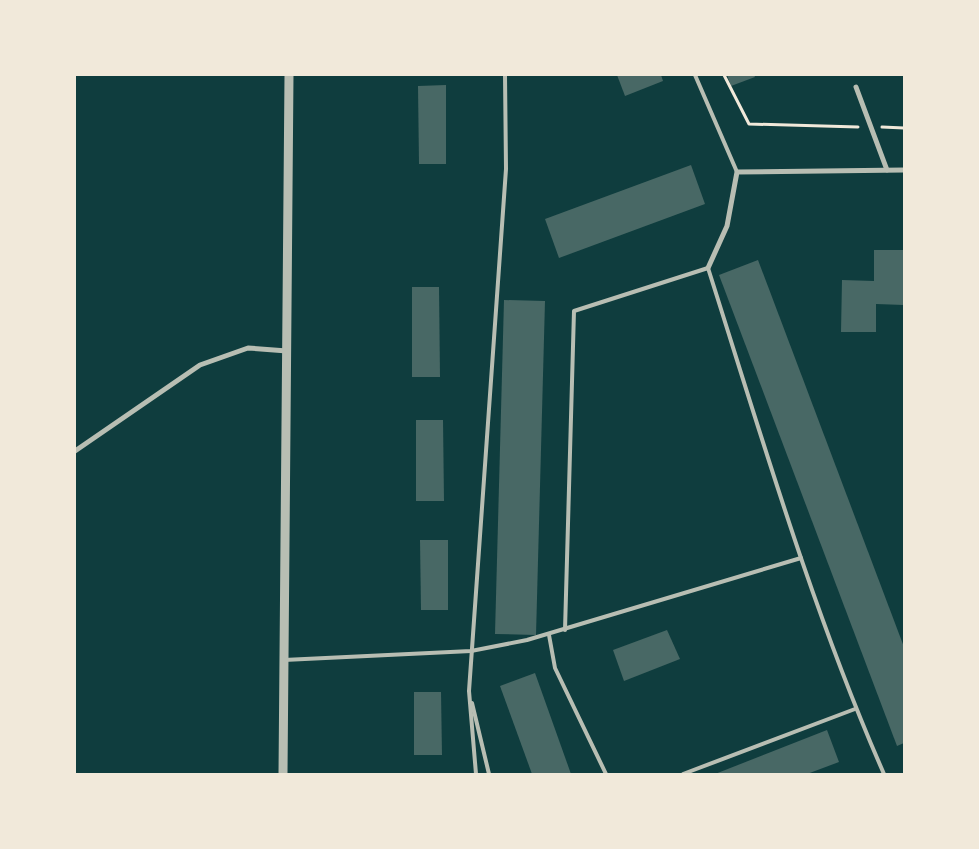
<svg xmlns="http://www.w3.org/2000/svg" width="979" height="849" viewBox="0 0 979 849" font-family="Inter,sans-serif">
<rect width="100%" height="100%" fill="#0f3d3e"/>
<!-- building -->
<g fill="#486865">
<polygon points="617,75 661,75 663,81 625,96"/>
<polygon points="727,75 754,75 755,77 731,86"/>
<polygon points="446,85 446,164 419,164 418,86"/>
<polygon points="691,165 705,204 559,258 545,219"/>
<polygon points="874,250 904,250 904,305 876,304 876,332 841,332 842,280 874,281"/>
<polygon points="758,260 904,647 904,743 897,746 719,275"/>
<polygon points="412,287 439,287 440,377 412,377"/>
<polygon points="504,300 545,301 536,635 495,634"/>
<polygon points="416,420 443,420 444,501 416,501"/>
<polygon points="420,540 448,540 448,610 421,610"/>
<polygon points="667,630 680,659 624,681 613,650"/>
<polygon points="535,673 571,774 532,774 500,686"/>
<polygon points="414,692 441,692 442,755 414,755"/>
<polygon points="827,730 839,762 807,774 715,774"/>
</g>
<g fill="none" stroke-linecap="round" stroke-linejoin="round">
<!-- path -->
<g stroke="#f1e9da" stroke-width="3">
<polyline points="724,75 749,124 858,127"/>
<polyline points="882,127 904,128"/>
</g>
<!-- service -->
<g stroke="#b8beb3" stroke-width="4">
<polyline points="695,75 737,172"/>
<path d="M565 630 574 311 708 268C762 438 812 610 884 774"/>
<polyline points="549,635 555,668 606,774"/>
<polyline points="284,660 471,651 527,640 801,558"/>
<polyline points="472,703 489,774"/>
<polyline points="476,774 469,691 506,169 505,75"/>
<polyline points="683,774 855,709"/>
</g>
<!-- minor -->
<g stroke="#b8beb3" stroke-width="5">
<polyline points="856,87 887,170"/>
<polyline points="708,268 727,226 737,172 904,170"/>
<polyline points="75,451 200,365 248,348 287,351"/>
</g>
<!-- tertiary -->
<polyline stroke="#b8beb3" stroke-width="9" points="283,774 289,75"/>
</g>
<!-- border -->
<rect width="979" height="849" fill="none" stroke="#f1e9da" stroke-width="152"/>
</svg>
